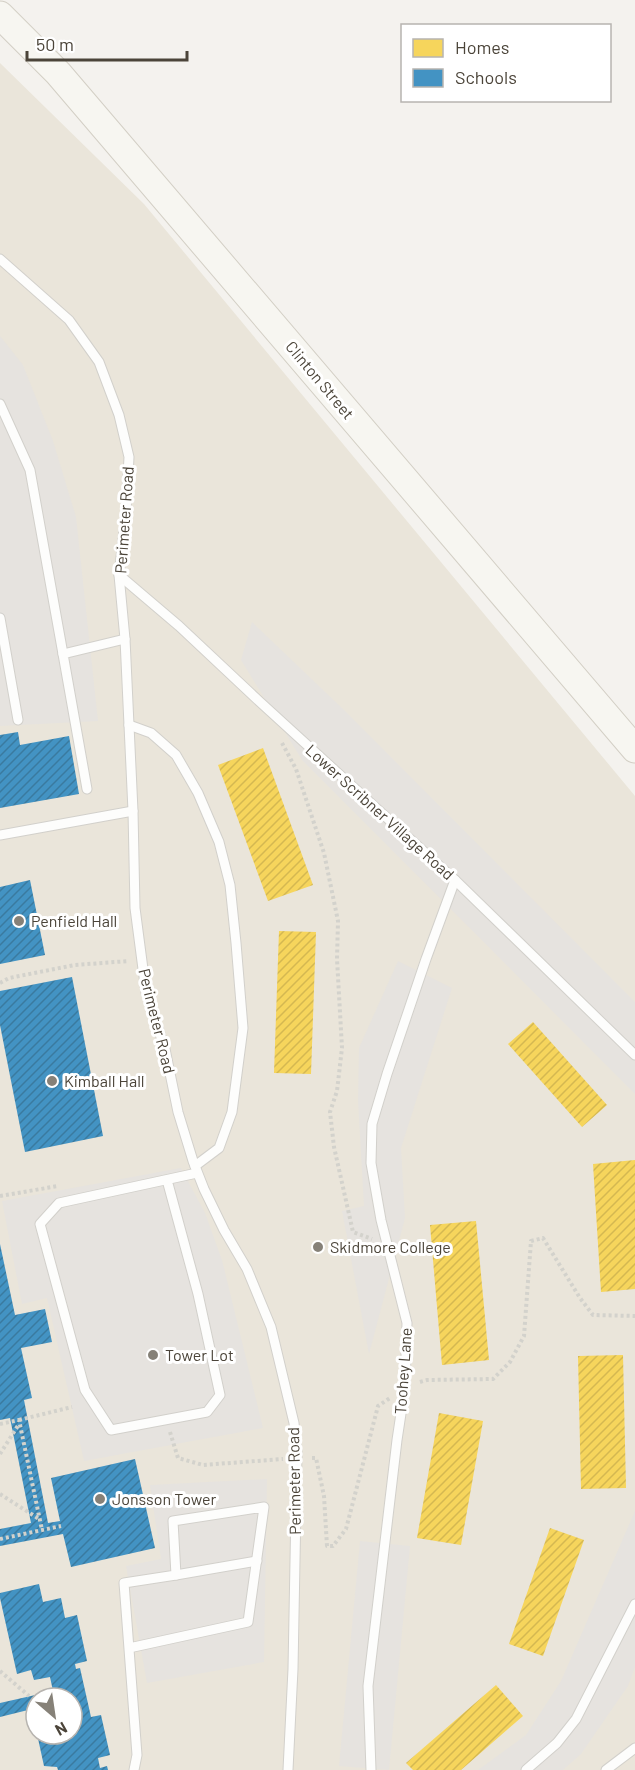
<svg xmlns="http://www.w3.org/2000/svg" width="635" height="1770" viewBox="0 0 635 1770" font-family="Barlow,sans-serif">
<defs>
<pattern id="homes-hatch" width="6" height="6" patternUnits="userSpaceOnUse" patternTransform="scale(1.5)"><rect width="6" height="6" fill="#f6d55c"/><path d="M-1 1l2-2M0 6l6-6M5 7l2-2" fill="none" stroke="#d4b851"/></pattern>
<pattern id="schools-hatch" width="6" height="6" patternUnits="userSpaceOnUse" patternTransform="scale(1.5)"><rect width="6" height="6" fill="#4393c3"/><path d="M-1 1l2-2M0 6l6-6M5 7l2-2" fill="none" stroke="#3a7a9f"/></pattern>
</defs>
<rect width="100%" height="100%" fill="#f4f2ee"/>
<!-- education -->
<path fill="#eae5da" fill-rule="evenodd" d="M0 63 144 204 635 796V1770H0ZM36 1698H72V1734H36Z"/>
<!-- parking -->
<g fill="#e6e3df">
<polygon points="0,336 23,365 53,441 76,517 98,721 0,726"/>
<polygon points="252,622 343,709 635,1002 635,1094 302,760 241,660"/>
<polygon points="398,961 452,988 401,1148 405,1218 369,1354 342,1211 364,1206 358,1101 359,1048"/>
<polygon points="181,1168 205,1213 222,1260 263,1428 84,1461 47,1298 22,1304 2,1201"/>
<polygon points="267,1479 264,1662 147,1683 126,1566 161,1559 150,1485"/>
<polygon points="635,1511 635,1667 628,1686 581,1754 563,1770 478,1770 526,1735 561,1681"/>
<polygon points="360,1541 410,1546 389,1770 339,1766"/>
</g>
<!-- homes -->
<g fill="url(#homes-hatch)">
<polygon points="263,748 313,885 268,901 218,765"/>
<polygon points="279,931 316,932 311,1074 274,1073"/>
<polygon points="533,1022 607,1105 582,1127 508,1044"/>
<polygon points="635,1160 635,1289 601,1292 593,1164"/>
<polygon points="476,1221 489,1360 442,1365 430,1225"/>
<polygon points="623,1355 626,1488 581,1489 578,1356"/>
<polygon points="439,1413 483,1421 461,1545 417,1538"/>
<polygon points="550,1528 584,1540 543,1656 509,1644"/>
<polygon points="496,1685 523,1716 461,1770 413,1770 406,1763"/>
</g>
<!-- schools -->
<g fill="url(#schools-hatch)">
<polygon points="18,732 20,745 69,736 79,794 0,808 0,735"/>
<polygon points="30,880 45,955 0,964 0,887"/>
<polygon points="72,977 103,1136 25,1152 0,1025 0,991"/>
<polygon points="0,1244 15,1315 45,1309 52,1342 21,1348 32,1398 24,1400 48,1523 60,1521 51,1478 135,1459 155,1548 71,1567 63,1534 0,1546 0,1529 31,1523 10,1418 0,1420"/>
<polygon points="39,1584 43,1602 61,1598 65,1618 77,1615 87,1661 75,1664 76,1669 80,1668 91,1717 101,1715 110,1755 98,1758 100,1768 107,1766 108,1770 58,1770 57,1767 44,1766 37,1734 72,1734 72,1698 36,1698 36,1708 0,1717 0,1703 53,1691 50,1677 34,1680 31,1670 17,1674 0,1598 0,1593"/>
</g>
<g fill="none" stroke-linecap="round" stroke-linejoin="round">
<defs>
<g id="lane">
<polyline points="0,259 69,320 99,362 119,415 129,457 126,512 119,575 125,639 133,811 135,908 146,992 165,1049 178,1112 193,1161 204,1189 224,1230 247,1269 271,1327 294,1423 297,1453 293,1669 288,1770"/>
<polyline points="0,404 30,470 63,654"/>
<polyline points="119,575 179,626 260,702 455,880 635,1055"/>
<polyline points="0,618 18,720"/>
<polyline points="129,725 151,733 176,755 198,793 219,842 230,885 236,943 243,1028 232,1112 219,1148 195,1166"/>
<polyline points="87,789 63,654 125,639"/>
<polyline points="0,835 133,811"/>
<polyline points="167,1180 198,1294 220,1395 207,1412 111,1430 85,1390 40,1224 59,1203 197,1173"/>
<polyline points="176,1575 257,1561"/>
<polyline points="129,1648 248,1622 264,1507 173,1521 176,1575 124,1583 137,1755 134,1770"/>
<polyline points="371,1770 368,1686 397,1440 405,1387 407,1323 381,1220 371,1163 372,1124 387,1074 426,959 455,880"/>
<polyline points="526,1770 557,1743 576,1719 635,1604"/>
<polyline points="606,1770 635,1748"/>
</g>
<polyline id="secondary" points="0,15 58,73 635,749"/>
</defs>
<!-- lane casing -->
<use href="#lane" stroke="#d2d0cb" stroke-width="11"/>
<!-- secondary casing -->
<use href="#secondary" stroke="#d3cfc5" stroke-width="29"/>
<!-- path -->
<g stroke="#d3d2cc" stroke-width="4" stroke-dasharray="3 3" stroke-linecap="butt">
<polyline points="282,743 296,769 324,853 338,921 337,959 342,1048 337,1091 330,1112 334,1147 353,1232 372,1239"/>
<polyline points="0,983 9,978 75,965 129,961"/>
<polyline points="0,1196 58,1186"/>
<polyline points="420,1382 427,1380 493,1379 510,1362 524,1336 531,1241 543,1238 580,1298 593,1315 635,1316"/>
<polyline points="19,1420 72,1407"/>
<polyline points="0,1424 19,1420 42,1530"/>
<polyline points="170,1432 178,1458 203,1465 283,1459"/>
<polyline points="0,1454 19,1424"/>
<polyline points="312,1458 316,1458 324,1496 327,1546 333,1546 346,1529 378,1406 390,1398"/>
<polyline points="0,1494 39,1519"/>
<polyline points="0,1539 61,1526"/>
<polyline points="0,1671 29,1696"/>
</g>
<!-- lane -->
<use href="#lane" stroke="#fdfdfc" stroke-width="9"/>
<!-- secondary -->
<use href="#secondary" stroke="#f7f6f1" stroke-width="27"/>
</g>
<!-- markers -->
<g fill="#868178" stroke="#fff" stroke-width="2">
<circle cx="19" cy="921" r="6"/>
<circle cx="52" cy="1081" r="6"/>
<circle cx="318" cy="1247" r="6"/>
<circle cx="153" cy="1355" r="6"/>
<circle cx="100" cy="1499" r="6"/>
</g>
<g text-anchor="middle" stroke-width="6" stroke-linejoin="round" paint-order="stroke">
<!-- street labels -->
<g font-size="16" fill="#4b4439" stroke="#fff">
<text transform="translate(320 380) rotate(50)" y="6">Clinton Street</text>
<text transform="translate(124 520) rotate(-86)" y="6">Perimeter Road</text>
<text transform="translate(380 812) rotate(42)" y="6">Lower Scribner Village Road</text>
<text transform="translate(157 1021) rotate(76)" y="6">Perimeter Road</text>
<text transform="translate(403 1371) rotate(-86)" y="6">Toohey Lane</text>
<text transform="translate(294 1481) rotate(-91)" y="6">Perimeter Road</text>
</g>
<!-- poi labels -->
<g font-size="16" fill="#4b4439" stroke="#fff" text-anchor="start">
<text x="31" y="927">Penfield Hall</text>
<text x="64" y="1087">Kimball Hall</text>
<text x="330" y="1253">Skidmore College</text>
<text x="165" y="1361">Tower Lot</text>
<text x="112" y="1505">Jonsson Tower</text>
</g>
</g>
<!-- legend -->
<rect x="401" y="24" width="210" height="78" fill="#ffffff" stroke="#b7b4b0" stroke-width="1.5"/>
<rect x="413" y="39" width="30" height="18" fill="#f6d55c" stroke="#b7b4b0" stroke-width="1.5"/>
<text x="455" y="54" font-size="18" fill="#4b4439">Homes</text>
<rect x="413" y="69" width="30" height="18" fill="#4393c3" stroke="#b7b4b0" stroke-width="1.5"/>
<text x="455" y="84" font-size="18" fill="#4b4439">Schools</text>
<!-- north arrow -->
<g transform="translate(54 1716) rotate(151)"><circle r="28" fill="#ffffff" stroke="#b7b4b0" stroke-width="1.5"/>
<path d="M0-4.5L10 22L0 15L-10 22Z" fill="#868178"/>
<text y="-9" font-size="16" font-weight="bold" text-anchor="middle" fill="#4b4439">N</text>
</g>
<!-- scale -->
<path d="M27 51v9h160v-9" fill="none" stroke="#4b4439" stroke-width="3"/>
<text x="36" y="51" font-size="18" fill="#4b4439" stroke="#ffffff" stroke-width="4.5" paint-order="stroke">50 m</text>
</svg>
